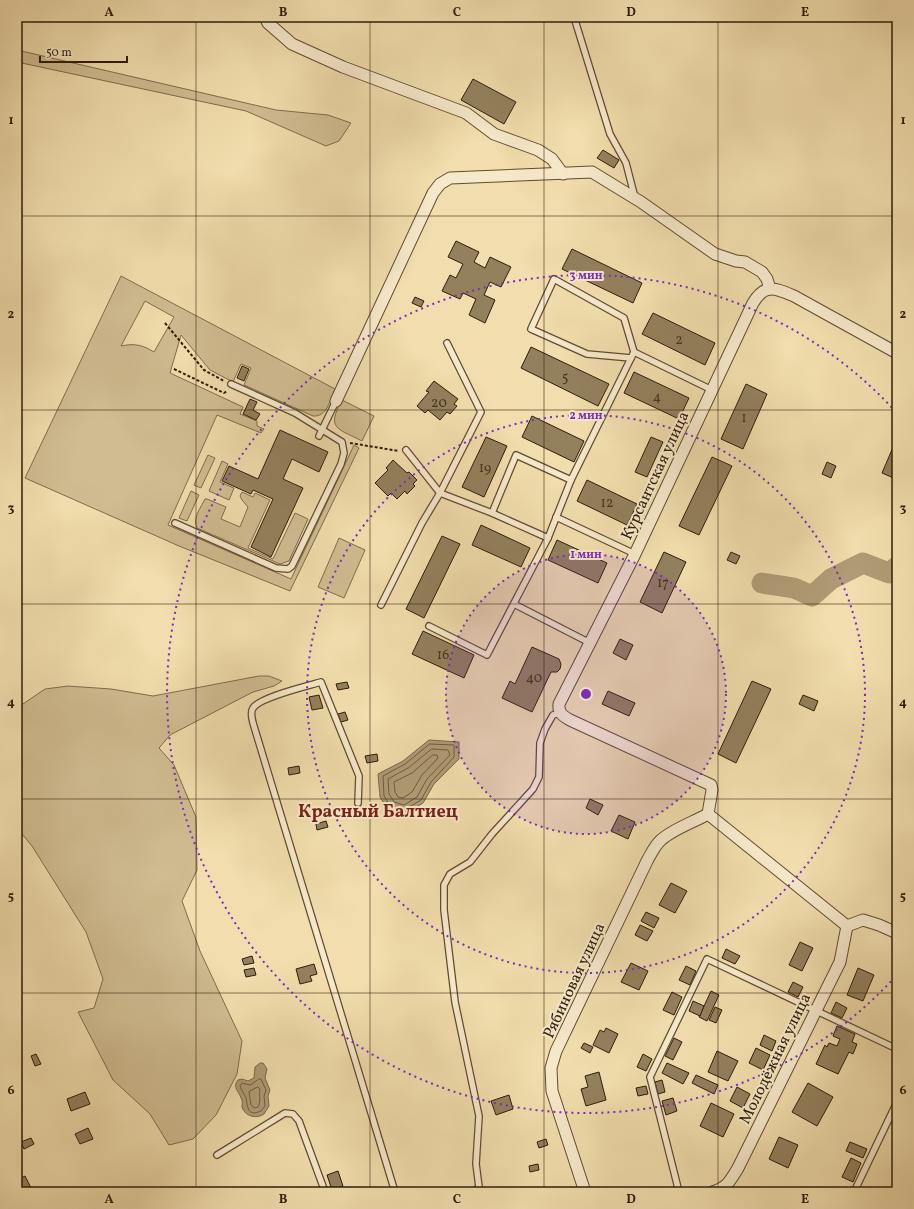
<svg xmlns="http://www.w3.org/2000/svg" width="914" height="1209" viewBox="0 0 914 1209" font-family="Vollkorn,serif">
<rect width="100%" height="100%" fill="#f1ddad"/>
<filter id="stains"><feTurbulence type="fractalNoise" baseFrequency=".005" numOctaves="4"/><feColorMatrix values="0 0 0 0 .2 0 0 0 0 .09 0 0 0 0 .02 0 0 0 .5 -.17"/></filter>
<radialGradient id="worn" r=".72"><stop offset=".6" stop-color="#630" stop-opacity="0"/><stop offset="1" stop-color="#630" stop-opacity=".3"/></radialGradient>
<!-- green -->
<g fill="#d0bc91" stroke="#7f6c4c" fill-rule="evenodd">
<polygon points="17,50 276,110 328,115 351,123 339,141 326,146 246,111 17,62"/>
<path d="M121 276 335 389C330 400 327 417 313 416L244 385 251 368 241 364 233 382 210 370 181 335 170 373 243 407 240 414 257 421V426L264 429 261 433 217 415 168 525 291 579 354 445 359 448 290 591 179 546 25 478ZM145 301 174 317 154 352C143 345 134 343 121 346Z"/>
<path d="M342 400 374 416 362 441C337 428 326 429 342 400Z"/>
<polygon points="208,455 215,458 201,488 194,485"/>
<polygon points="222,461 228,464 220,482 234,488 229,500 209,491"/>
<polygon points="191,491 199,495 187,521 179,518"/>
<path d="M242 492 253 497 255 493 270 500 248 548 273 559 295 513 308 519 289 561 280 564 197 528C192 519 201 507 205 499H207L226 507 221 519 240 527 248 507 242 500 240 496Z"/>
<polygon points="339,538 365,550 344,598 318,587"/>
<polygon points="259,676 269,676 282,681 274,686 253,692 170,735 159,748 174,765 196,817 197,870 182,901 200,951 242,1041 237,1074 216,1115 193,1139 169,1145 150,1114 113,1080 78,1012 94,1008 103,979 86,932 32,846 17,828 17,708 45,689 68,686 111,689 153,696"/>
</g>
<!-- water -->
<g fill="#af9b75" stroke="#7b6849">
<polygon points="429,740 459,742 459,759 434,784 423,803 405,814 388,810 380,797 378,774 403,761"/>
<path d="M260 1063H263L267 1069 265 1078 270 1090 268 1096 269 1106 264 1114C257 1119 245 1117 242 1107 242 1104 243 1101 241 1098 239 1091 232 1088 238 1080L242 1079 248 1081 254 1078 255 1067Z"/>
</g>
<g fill="none" stroke-linecap="round" stroke-linejoin="round">
<!-- shore -->
<g stroke="#6e5c3e" stroke-width="1">
<polygon points="430,744 454,745 454,757 431,782 421,800 404,810 391,807 384,796 383,776 405,764"/>
<polygon points="432,749 448,750 450,755 427,779 417,797 404,805 394,802 389,794 388,779 408,768"/>
<polygon points="433,755 437,755 438,758 422,775 412,792 403,798 398,797 395,792 394,782 412,773"/>
<path d="M259 1079H261L266 1090 264 1096 265 1106 261 1111C247 1117 248 1107 246 1098 244 1093 241 1090 240 1086L242 1083 250 1085Z"/>
<path d="M258 1087 260 1089C259 1095 261 1103 258 1107L255 1108 251 1105 249 1092Z"/>
</g>
<!-- river -->
<polyline stroke="#af9b75" stroke-width="21" points="762,583 794,588 812,596 831,579 863,563 889,573 897,567"/>
</g>
<!-- building -->
<g fill="#93805d" stroke="#2e1c07">
<polygon points="473,79 516,102 504,124 461,100"/>
<polygon points="603,150 619,160 614,168 597,158"/>
<polygon points="456,241 479,252 474,262 485,268 490,257 511,267 501,287 490,282 484,295 495,300 485,323 469,315 476,299 463,293 460,299 442,291 450,275 456,278 463,264 448,257"/>
<polygon points="572,249 642,283 633,303 562,269"/>
<polygon points="415,297 424,301 421,307 412,303"/>
<polygon points="653,313 715,343 705,365 642,334"/>
<polygon points="531,347 609,384 598,406 521,368"/>
<polygon points="242,366 249,369 244,381 237,378"/>
<polygon points="634,372 689,398 679,419 624,393"/>
<polygon points="434,381 458,399 454,404 457,406 450,414 447,412 440,420 428,410 425,413 417,406 429,392 426,391"/>
<polygon points="746,384 767,394 743,449 721,439"/>
<polygon points="250,399 257,402 253,410 260,414 256,420 243,414"/>
<polygon points="532,416 584,441 574,462 522,437"/>
<polygon points="280,430 328,452 319,472 292,459 283,479 303,488 271,557 251,547 273,499 253,490 251,494 222,481 229,466 258,479"/>
<polygon points="486,437 507,446 484,497 462,487"/>
<polygon points="651,437 663,442 647,477 635,472"/>
<polygon points="897,438 897,477 896,479 882,473"/>
<polygon points="712,457 732,466 699,535 679,526"/>
<polygon points="393,460 407,473 409,472 417,480 413,484 415,486 407,494 405,491 397,499 391,493 388,496 375,483 388,470 386,468"/>
<polygon points="827,462 836,466 831,478 822,474"/>
<polygon points="587,480 637,504 627,525 577,501"/>
<polygon points="481,525 530,548 521,567 472,545"/>
<polygon points="442,536 460,544 424,618 406,609"/>
<polygon points="557,540 607,563 598,583 548,560"/>
<polygon points="664,552 686,562 662,613 640,602"/>
<polygon points="731,552 740,556 736,564 727,560"/>
<polygon points="423,631 474,655 464,678 412,654"/>
<polygon points="620,639 633,645 626,660 613,653"/>
<polygon points="532,647 559,659 561,664 560,669 557,672 551,672 532,712 502,698 510,681 515,684"/>
<polygon points="752,681 771,689 736,763 718,754"/>
<polygon points="347,682 349,688 338,690 336,684"/>
<polygon points="608,691 635,703 629,716 602,704"/>
<polygon points="319,695 323,708 312,710 309,697"/>
<polygon points="803,695 818,701 814,711 799,704"/>
<polygon points="345,712 348,720 341,722 338,714"/>
<polygon points="377,754 378,761 367,763 365,756"/>
<polygon points="299,766 300,773 289,775 288,768"/>
<polygon points="590,799 603,805 598,815 586,808"/>
<polygon points="619,815 635,822 628,839 611,831"/>
<polygon points="326,821 328,827 317,830 316,824"/>
<polygon points="671,883 687,891 675,913 659,905"/>
<polygon points="646,912 659,918 654,928 641,921"/>
<polygon points="640,925 653,931 647,941 635,935"/>
<polygon points="800,942 813,948 802,971 789,965"/>
<polygon points="726,949 740,956 735,964 722,958"/>
<polygon points="252,956 254,963 244,965 242,959"/>
<polygon points="631,963 648,971 639,990 621,982"/>
<polygon points="314,964 317,974 310,976 312,981 300,984 296,969"/>
<polygon points="686,966 696,971 690,985 679,980"/>
<polygon points="254,968 256,975 246,977 244,970"/>
<polygon points="858,968 874,975 863,1001 847,995"/>
<polygon points="793,982 803,987 798,997 788,992"/>
<polygon points="711,991 719,995 707,1021 699,1017"/>
<polygon points="672,992 682,997 674,1015 663,1010"/>
<polygon points="693,1001 704,1006 700,1016 689,1011"/>
<polygon points="836,1002 847,1008 842,1018 831,1013"/>
<polygon points="715,1007 722,1010 716,1023 709,1020"/>
<polygon points="837,1026 855,1034 852,1042 857,1044 853,1054 849,1052 838,1074 816,1064 825,1045 827,1047 829,1043 837,1046 840,1039 833,1036"/>
<polygon points="606,1028 618,1034 609,1053 593,1045 600,1030 604,1032"/>
<polygon points="764,1035 776,1041 772,1051 760,1045"/>
<polygon points="674,1038 682,1042 673,1060 665,1056"/>
<polygon points="584,1043 593,1047 590,1053 581,1048"/>
<polygon points="756,1048 770,1055 763,1070 749,1063"/>
<polygon points="717,1051 738,1061 728,1081 708,1072"/>
<polygon points="36,1054 41,1064 35,1066 31,1056"/>
<polygon points="643,1054 652,1059 646,1071 637,1067"/>
<polygon points="667,1063 689,1073 683,1084 662,1073"/>
<polygon points="599,1072 606,1100 586,1106 581,1089 588,1087 585,1076"/>
<polygon points="696,1075 718,1085 714,1094 692,1083"/>
<polygon points="662,1080 665,1092 658,1094 655,1082"/>
<polygon points="808,1083 833,1097 817,1126 792,1112"/>
<polygon points="646,1086 648,1094 638,1096 636,1088"/>
<polygon points="737,1087 750,1094 743,1108 730,1101"/>
<polygon points="85,1092 90,1104 71,1111 67,1099"/>
<polygon points="509,1095 513,1109 496,1115 491,1101"/>
<polygon points="673,1098 677,1111 666,1115 662,1101"/>
<polygon points="711,1103 734,1114 723,1137 700,1126"/>
<polygon points="88,1128 93,1139 80,1144 75,1134"/>
<polygon points="779,1137 798,1145 788,1168 769,1159"/>
<polygon points="31,1138 34,1144 24,1149 21,1142"/>
<polygon points="546,1139 548,1145 539,1148 537,1142"/>
<polygon points="850,1142 867,1149 863,1158 846,1151"/>
<polygon points="851,1158 861,1163 853,1182 842,1177"/>
<polygon points="538,1164 539,1170 530,1172 529,1166"/>
<polygon points="338,1171 343,1186 332,1190 327,1175"/>
<polygon points="25,1176 31,1188 22,1192 17,1192 17,1180"/>
</g>
<g fill="none" stroke-linecap="round" stroke-linejoin="round">
<defs>
<g id="service">
<polyline points="574,17 610,134 626,163 635,198"/>
<polyline points="631,358 587,354 531,329 554,279 624,318 634,352"/>
<polyline points="319,436 336,401"/>
<polyline points="406,450 440,493 492,513 548,538"/>
<polyline points="492,513 516,455 571,480"/>
<polyline points="556,517 635,554"/>
<polyline points="175,523 276,568 288,569 292,566 341,464 344,453 342,442 295,413 231,384"/>
<polyline points="514,604 590,643"/>
<polyline points="381,605 422,523 440,493 481,412 447,343"/>
<polyline points="429,626 487,655 548,538 571,480 634,352 712,390"/>
<path d="M358 803 359 776 321 682C308 686 260 697 253 708 250 713 252 718 253 723L395 1192"/>
<polyline points="217,1155 285,1113 293,1114 299,1121 325,1192"/>
<polyline points="473,1192 479,1187 476,1164 479,1116 455,1002 444,910 444,885 450,874 470,862 492,834 533,789 539,777 540,743 545,729 553,715 560,713"/>
<polyline points="679,1192 650,1077 707,959 897,1049"/>
<polyline points="854,1192 897,1102"/>
</g>
<g id="minor">
<polyline points="265,17 268,23 292,44 343,67 466,113 494,134 538,150 552,159 563,174"/>
<polyline points="336,401 433,193 440,184 450,178 592,172 641,202 715,254 736,261 745,262 762,272 767,279 770,289"/>
<path d="M708 814 712 790 711 785 570 720C563 716 558 713 559 704L635 554 753 303C765 283 775 288 794 296L897 353"/>
<polyline points="708,814 847,926 863,920 879,925 897,933"/>
<path d="M585 1192 552 1091 551 1068 556 1051 647 861C651 854 655 845 661 840 673 829 694 822 708 814"/>
<path d="M712 1192C727 1188 730 1181 738 1168L840 962 847 926"/>
</g>
</defs>
<!-- service casing -->
<use href="#service" stroke="#5f4c30" stroke-width="8"/>
<!-- minor casing -->
<use href="#minor" stroke="#5f4c30" stroke-width="13"/>
<!-- path -->
<g stroke="#2e1c07" stroke-width="2" stroke-dasharray="3 2" stroke-linecap="butt">
<polyline points="165,323 204,370 224,381"/>
<polyline points="174,369 224,393 227,391"/>
<polyline points="350,443 399,451"/>
</g>
<!-- service -->
<use href="#service" stroke="#f6e9ca" stroke-width="5.5"/>
<!-- minor -->
<use href="#minor" stroke="#f6e9ca" stroke-width="11"/>
</g>
<!-- grid -->
<path fill="none" stroke="#2e1c07" stroke-width="1" stroke-opacity="0.55" d="M196 17V1192M370 17V1192M544 17V1192M718 17V1192M17 216H897M17 410H897M17 604H897M17 799H897M17 993H897"/>
<!-- distance rings -->
<circle cx="586" cy="694" r="140" fill="#7b2cbf" fill-opacity=".12"/>
<g fill="none" stroke="#7b2cbf" stroke-width="2" stroke-dasharray="2 4">
<circle cx="586" cy="694" r="140"/>
<circle cx="586" cy="694" r="279"/>
<path d="M895 977A419 419 0 1 1 895 411"/>
</g>
<g text-anchor="middle" stroke-width="4" stroke-linejoin="round" paint-order="stroke">
<!-- number labels -->
<g font-size="14" fill="#47351c">
<text x="679" y="344">2</text>
<text x="565" y="381">5</text>
<text x="657" y="401">4</text>
<text x="439" y="407">20</text>
<text x="744" y="422">1</text>
<text x="485" y="472">19</text>
<text x="607" y="507">12</text>
<text x="663" y="587">17</text>
<text x="443" y="659">16</text>
<text x="534" y="682">40</text>
</g>
<!-- street labels -->
<g font-size="16" fill="#2e1c07" stroke="#f6e9ca">
<text transform="translate(654 475) rotate(-65)" y="6">Курсантская улица</text>
<text transform="translate(573 980) rotate(-65)" y="6">Рябиновая улица</text>
<text transform="translate(774 1058) rotate(-64)" y="6">Молодёжная улица</text>
</g>
<!-- quarter labels -->
<g font-size="18" font-weight="bold" fill="#7a1f14" stroke="#f6e9ca">
<text x="378" y="817">Красный Балтиец</text>
</g>
</g>
<circle cx="586" cy="694" r="6" fill="#7b2cbf" stroke="#f6e9ca" stroke-width="2"/>
<g font-size="12" text-anchor="middle" font-weight="bold" fill="#7b2cbf" stroke="#f6e9ca" stroke-width="4" stroke-linejoin="round" paint-order="stroke">
<text x="586" y="279">3 мин</text>
<text x="586" y="419">2 мин</text>
<text x="586" y="558">1 мин</text>
</g>
<!-- margin -->
<rect width="914" height="1209" fill="none" stroke="#f1ddad" stroke-width="44"/>
<!-- scale -->
<path d="M40 56v6h87v-6" fill="none" stroke="#2e1c07" stroke-width="2"/>
<text x="46" y="56" font-size="12" fill="#2e1c07" stroke="#f6e9ca" stroke-width="3" paint-order="stroke">50 m</text>
<rect x="22" y="22" width="870" height="1165" fill="none" stroke="#2e1c07" stroke-width="1.5"/>
<g font-size="13" text-anchor="middle" font-weight="bold" fill="#2e1c07">
<text x="109" y="16">A</text>
<text x="283" y="16">B</text>
<text x="457" y="16">C</text>
<text x="631" y="16">D</text>
<text x="805" y="16">E</text>
<text x="11" y="124">1</text>
<text x="903" y="124">1</text>
<text x="11" y="318">2</text>
<text x="903" y="318">2</text>
<text x="11" y="512">3</text>
<text x="903" y="512">3</text>
<text x="11" y="706">4</text>
<text x="903" y="706">4</text>
<text x="11" y="900">5</text>
<text x="903" y="900">5</text>
<text x="11" y="1094">6</text>
<text x="903" y="1094">6</text>
<text x="109" y="1203">A</text>
<text x="283" y="1203">B</text>
<text x="457" y="1203">C</text>
<text x="631" y="1203">D</text>
<text x="805" y="1203">E</text>
</g>
<rect width="100%" height="100%" filter="url(#stains)"/>
<rect width="100%" height="100%" fill="url(#worn)"/>
</svg>
